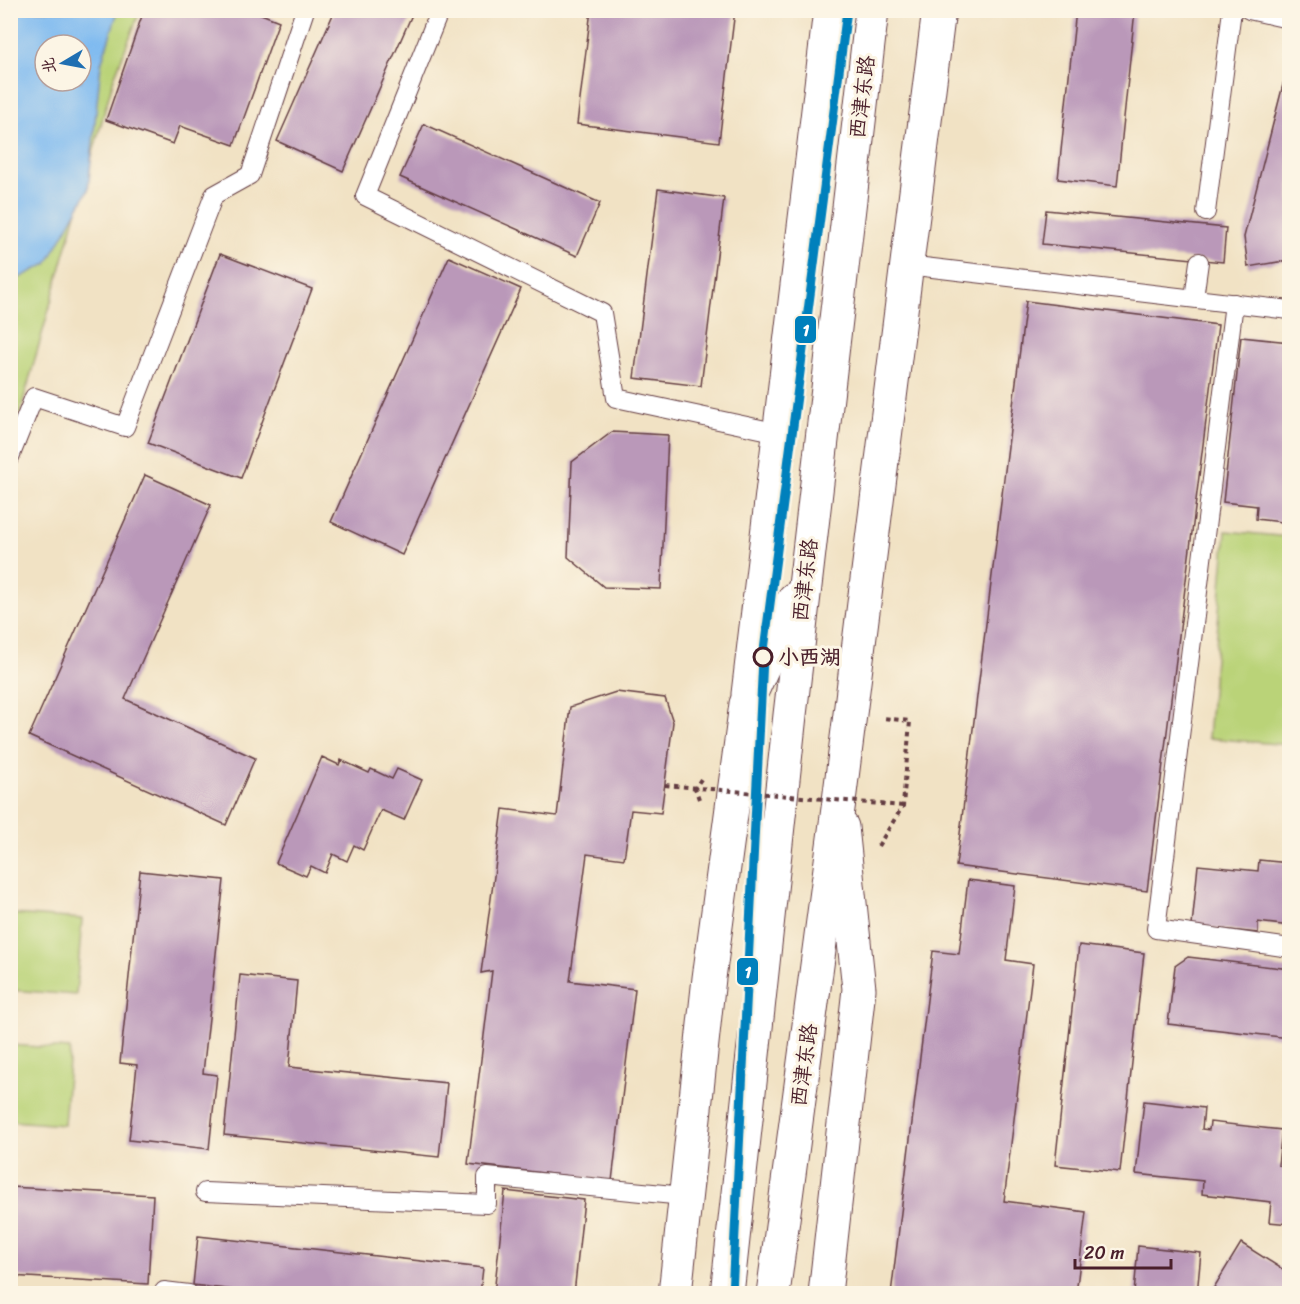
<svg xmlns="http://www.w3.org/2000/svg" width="1300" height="1304" viewBox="0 0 1300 1304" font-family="Sriracha,'LXGW WenKai TC',sans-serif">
<rect width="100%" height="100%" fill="#fcf5e5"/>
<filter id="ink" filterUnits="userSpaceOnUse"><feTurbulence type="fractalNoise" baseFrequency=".0167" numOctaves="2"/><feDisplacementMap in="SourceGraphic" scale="12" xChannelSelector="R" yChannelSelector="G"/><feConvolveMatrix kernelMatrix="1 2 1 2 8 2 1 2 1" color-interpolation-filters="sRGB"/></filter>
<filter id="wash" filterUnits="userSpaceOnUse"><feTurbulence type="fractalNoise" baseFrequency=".008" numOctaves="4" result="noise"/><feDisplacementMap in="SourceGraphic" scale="24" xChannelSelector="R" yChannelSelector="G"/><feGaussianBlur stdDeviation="1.35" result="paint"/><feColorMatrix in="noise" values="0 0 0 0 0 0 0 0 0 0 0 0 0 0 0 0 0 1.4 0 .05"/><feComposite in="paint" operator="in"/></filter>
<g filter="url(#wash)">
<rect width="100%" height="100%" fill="#f1e2c4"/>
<!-- green -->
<g fill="#bad378" stroke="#827952" stroke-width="1.5" fill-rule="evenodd">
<path d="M11 11H140L114 78 19 416 11 436ZM45 45H81V81H45Z"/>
<polygon points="1226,531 1289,537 1289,745 1208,738"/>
<polygon points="11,914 82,919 76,995 11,990"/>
<polygon points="10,1045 70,1049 64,1125 11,1121"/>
</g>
<!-- water -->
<path fill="#7ebaf0" stroke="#646c8e" stroke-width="1.5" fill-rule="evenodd" d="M11 10 118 11 101 64 88 190 47 264 11 282ZM45 45H81V81H45Z"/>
<g id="blocks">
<!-- building -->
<g fill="#ba98b9">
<polygon points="144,10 251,10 279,21 234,145 180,126 173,144 106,120"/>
<polygon points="335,10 414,10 343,171 277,141"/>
<polygon points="591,10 735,10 719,142 577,124"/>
<polygon points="1076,10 1135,10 1117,186 1058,179"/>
<polygon points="1290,76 1290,260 1248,267 1244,237 1285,77"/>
<polygon points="424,124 600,203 577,256 400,177"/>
<polygon points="658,189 724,198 701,386 634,378"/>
<polygon points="1046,210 1226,228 1223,262 1042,244"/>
<polygon points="220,254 312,289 241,478 148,443"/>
<polygon points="449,257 521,289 402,555 331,522"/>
<polygon points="1026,301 1218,325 1147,891 956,866"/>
<polygon points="1241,337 1290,342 1290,523 1256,519 1257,506 1223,502"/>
<polygon points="612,432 668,435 661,589 604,587 568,557 572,462"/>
<polygon points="145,475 211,505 125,699 255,758 226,825 29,736"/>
<polygon points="616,692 665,698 673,722 661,813 631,810 624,859 587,854 570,981 635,989 612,1181 468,1164 492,971 481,973 503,809 557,816 570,707"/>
<polygon points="322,757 339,765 341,760 369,773 371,769 392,779 397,769 422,780 404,820 381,810 363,850 354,845 347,861 333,854 325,873 311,866 306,876 276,863"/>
<polygon points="1259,860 1290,863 1290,926 1258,922 1258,933 1192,926 1198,865 1258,871"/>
<polygon points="140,871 224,880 203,1073 217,1075 209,1149 129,1140 137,1065 120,1063"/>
<polygon points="968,880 1015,886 1006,960 1033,964 1004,1201 1086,1212 1076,1294 891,1294 933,951 959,954"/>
<polygon points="1079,945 1144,953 1120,1172 1055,1165"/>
<polygon points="1188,957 1290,969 1290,1038 1168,1024 1175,966"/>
<polygon points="240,975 297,981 289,1067 447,1083 439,1157 224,1135"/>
<polygon points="1144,1101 1204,1108 1202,1129 1209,1130 1210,1122 1282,1130 1278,1165 1290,1166 1290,1224 1269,1222 1271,1202 1202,1194 1203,1181 1136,1174"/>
<polygon points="10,1187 153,1195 148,1284 10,1276"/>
<polygon points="505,1191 584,1200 574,1294 494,1294"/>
<polygon points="198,1236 483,1268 480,1294 267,1294 193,1285"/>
<polygon points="1241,1243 1290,1274 1290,1286 1285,1294 1210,1294"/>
<polygon points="1138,1246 1201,1253 1197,1294 1134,1294"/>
</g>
</g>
</g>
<g filter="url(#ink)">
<use href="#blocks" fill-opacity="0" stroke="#633c42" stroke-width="1.5"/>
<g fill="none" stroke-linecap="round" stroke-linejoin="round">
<defs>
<g id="lane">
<polyline points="440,10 365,196 602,313 616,398 779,433"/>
<polyline points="1249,10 1284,18"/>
<polyline points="1206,212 1232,10"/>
<polyline points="907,265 1290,310"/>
<polyline points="1194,298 1199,262"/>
<polyline points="1234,303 1156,929 1290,948"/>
<polyline points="10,457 34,397 125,427 214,195 250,175 305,10"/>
<polyline points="205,1192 487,1204 487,1177 684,1196"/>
<polyline points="164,1291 189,1294"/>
</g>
<g id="secondary">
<polyline points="748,694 830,10"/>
<polyline points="825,1294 859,989 842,827"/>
</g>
<g id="primary">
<polyline points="675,1294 709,978 746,704 794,599"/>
<polyline points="727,1294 790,715 872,10"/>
<polyline points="773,1294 839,801 939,10"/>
</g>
</defs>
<!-- lane casing -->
<use href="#lane" stroke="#633c42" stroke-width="20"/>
<!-- secondary casing -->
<use href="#secondary" stroke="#633c42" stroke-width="35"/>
<!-- primary casing -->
<use href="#primary" stroke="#633c42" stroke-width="35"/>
<!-- path -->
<g stroke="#633c42" stroke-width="4" stroke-dasharray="4.5 4.5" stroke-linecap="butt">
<polyline points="699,799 695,788 701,779"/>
<polyline points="878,846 903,806 910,721 883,718"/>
</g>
<!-- lane -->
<use href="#lane" stroke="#fff" stroke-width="18"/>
<!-- secondary -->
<use href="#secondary" stroke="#fff" stroke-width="33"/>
<!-- primary -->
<use href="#primary" stroke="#fff" stroke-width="33"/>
<!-- path-bridge -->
<polyline stroke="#633c42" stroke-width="4" stroke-dasharray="4.5 4.5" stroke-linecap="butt" points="665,785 903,806"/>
<defs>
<polyline id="metro-1" points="732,1294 763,658 847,10"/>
</defs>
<!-- metro-1 casing -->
<use href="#metro-1" stroke="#fcf5e5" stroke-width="14"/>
<!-- metro-1 -->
<use href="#metro-1" stroke="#0080bc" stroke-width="9"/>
</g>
</g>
<!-- markers -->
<circle fill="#fcf5e5" stroke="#4a1f2b" stroke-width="3" cx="763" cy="657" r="9"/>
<g text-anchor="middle" stroke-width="6" stroke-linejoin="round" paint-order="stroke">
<!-- street labels -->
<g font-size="21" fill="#4a1f2b" stroke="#fcf5e5">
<text transform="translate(862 97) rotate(-83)" y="7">西津东路</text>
<text transform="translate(805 580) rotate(-83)" y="7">西津东路</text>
<text transform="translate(804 1065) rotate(-82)" y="7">西津东路</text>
</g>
<!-- stop labels -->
<g font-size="21" font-weight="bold" fill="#4a1f2b" stroke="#fcf5e5" text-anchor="start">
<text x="778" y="664">小西湖</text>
</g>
</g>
<g stroke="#fcf5e5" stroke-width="2">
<rect x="794" y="315" width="23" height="29" rx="6" fill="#0080bc"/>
<rect x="736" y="957" width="23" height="29" rx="6" fill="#0080bc"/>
</g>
<g font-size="16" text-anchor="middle" font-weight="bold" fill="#fff">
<text x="806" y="336">1</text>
<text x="748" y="978">1</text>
</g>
<!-- margin -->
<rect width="1300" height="1304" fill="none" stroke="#fcf5e5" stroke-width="36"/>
<!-- north arrow -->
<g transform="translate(63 63) rotate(260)"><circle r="28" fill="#fcf5e5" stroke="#b59f9b" stroke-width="1.5"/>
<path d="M0-4.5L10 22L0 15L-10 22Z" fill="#1f6fb2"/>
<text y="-9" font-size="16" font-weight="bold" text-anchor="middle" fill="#4a1f2b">北</text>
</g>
<!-- scale -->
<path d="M1075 1259v9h96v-9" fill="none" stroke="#4a1f2b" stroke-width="3"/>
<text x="1084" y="1259" font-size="18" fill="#4a1f2b" stroke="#fcf5e5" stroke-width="4.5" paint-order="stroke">20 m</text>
</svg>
